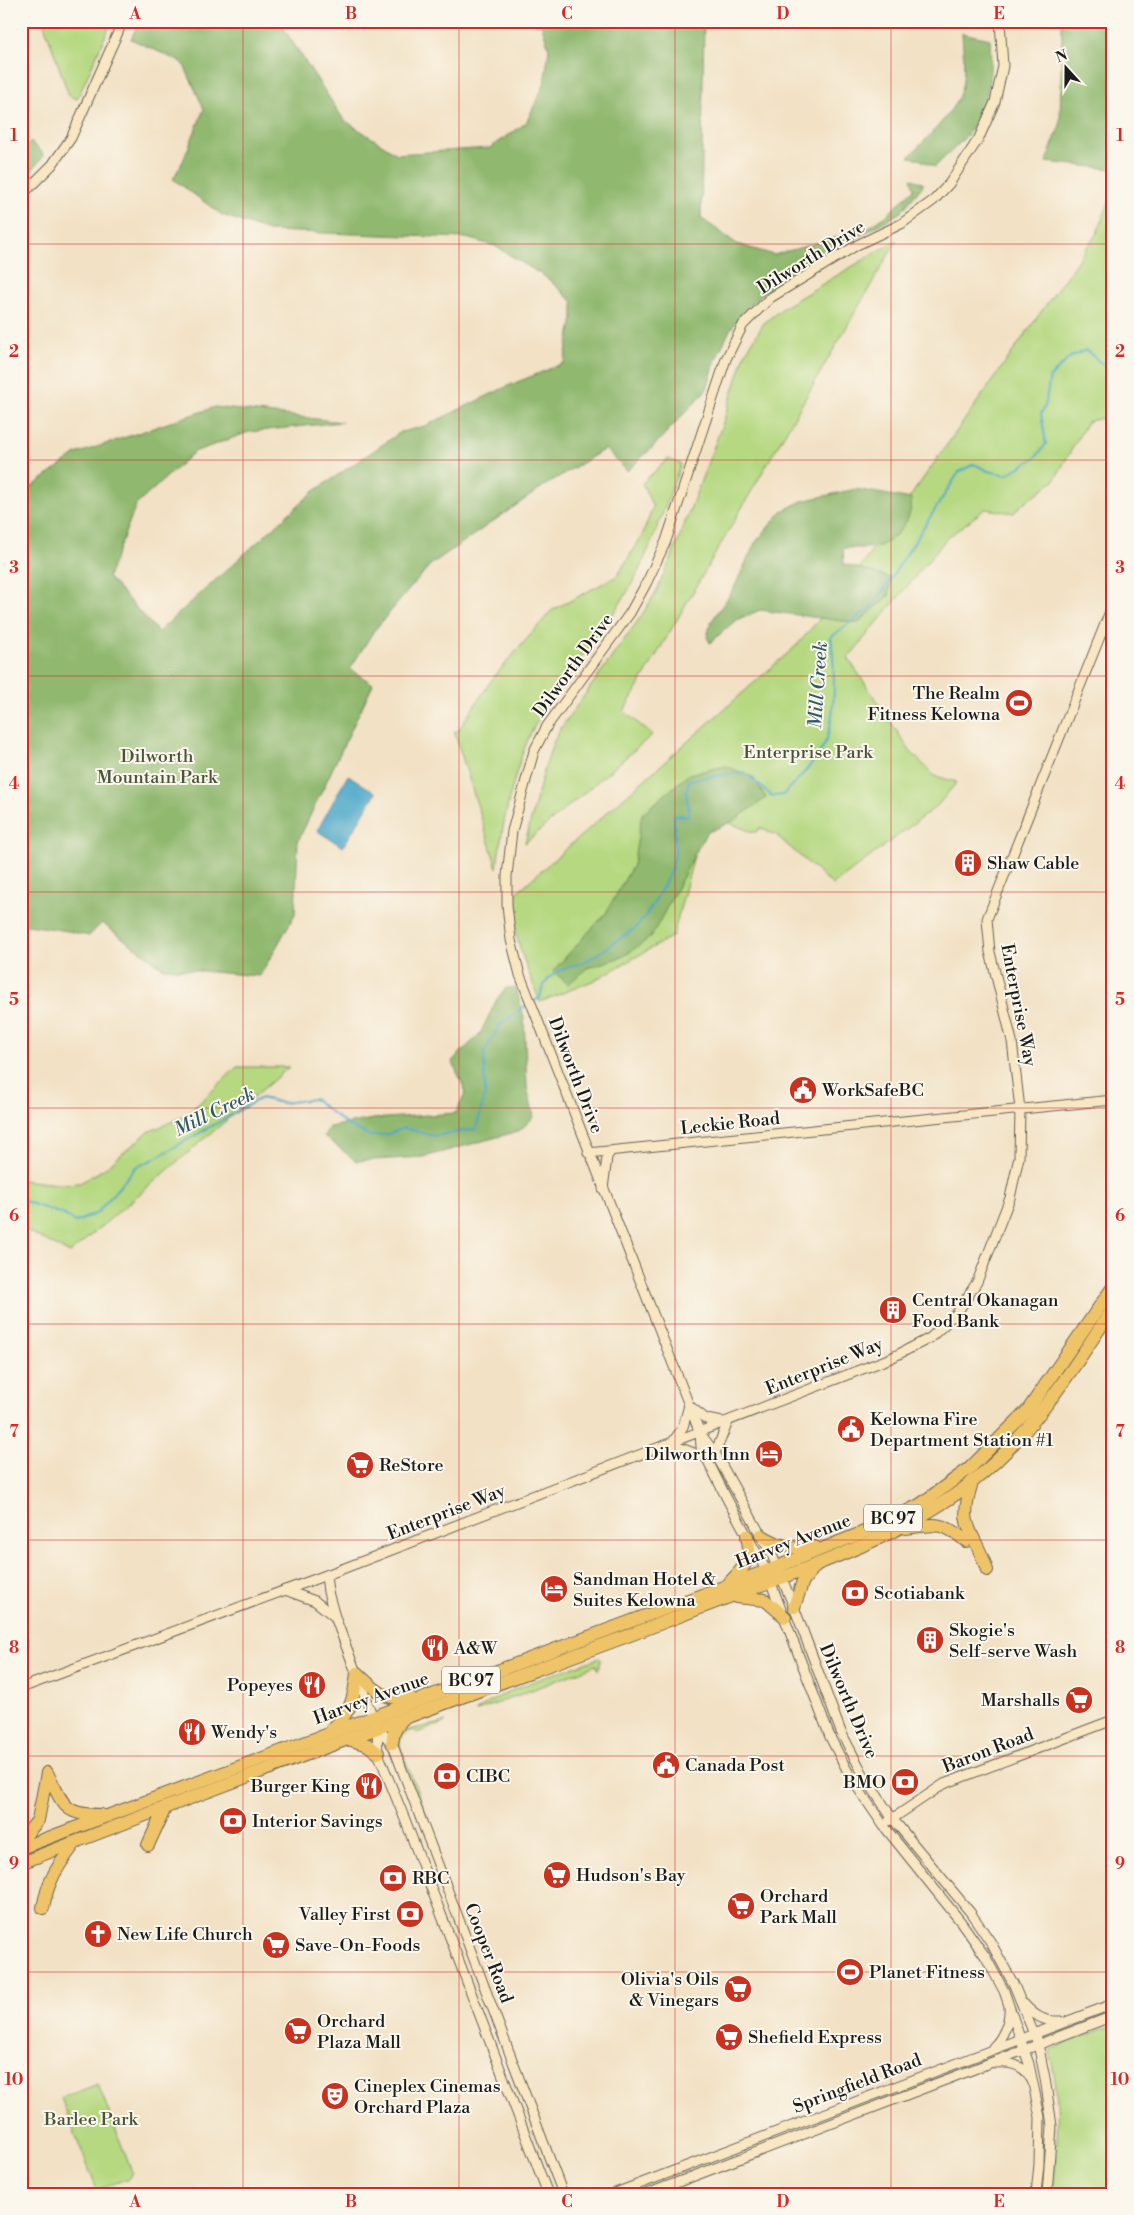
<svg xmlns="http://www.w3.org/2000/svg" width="1134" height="2215" viewBox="0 0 1134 2215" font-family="'Libre Bodoni',serif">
<rect width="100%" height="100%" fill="#fbf7ec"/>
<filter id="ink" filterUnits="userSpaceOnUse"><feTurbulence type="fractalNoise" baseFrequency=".02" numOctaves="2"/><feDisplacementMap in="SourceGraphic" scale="10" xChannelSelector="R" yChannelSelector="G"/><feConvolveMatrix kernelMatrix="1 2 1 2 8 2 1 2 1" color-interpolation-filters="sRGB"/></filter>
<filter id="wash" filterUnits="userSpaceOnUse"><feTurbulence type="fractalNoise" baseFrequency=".0096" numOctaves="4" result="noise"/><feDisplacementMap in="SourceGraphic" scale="20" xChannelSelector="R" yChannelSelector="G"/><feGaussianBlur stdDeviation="1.12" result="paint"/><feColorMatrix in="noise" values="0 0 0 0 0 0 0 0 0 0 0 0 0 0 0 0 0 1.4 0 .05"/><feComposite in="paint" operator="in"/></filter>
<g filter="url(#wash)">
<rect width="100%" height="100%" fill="#f2e1c4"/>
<!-- green -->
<g fill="#b5d880" stroke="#687a4e">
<polygon points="43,21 112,21 77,99 69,96"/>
<path d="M1113 192V415L1087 422 1054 481 1021 505 1014 513 985 509 947 538 848 658 910 751 935 776 957 782 937 806 833 885 775 834 768 832V830L760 828 756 832H752L718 818 701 829 673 936 595 980 540 1002C528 968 507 929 516 893L797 645 842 593 1097 233Z"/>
<polygon points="897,240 624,711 652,735 525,843 544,770 553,743 561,728 642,615 656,592 673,554 723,423 745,354 764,323 784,307"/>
<path d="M668 459 681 464C665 506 651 550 629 589 602 636 562 675 536 723 516 758 501 828 497 868L454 731 457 732 493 678 551 611 617 576 642 536 653 507 642 483Z"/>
<polygon points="237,1067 289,1067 70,1253 21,1228 21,1180 57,1184 80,1183 104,1169 148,1132 187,1115"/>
<path d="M599 1658 601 1659 598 1670 596 1665 475 1712C511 1685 558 1673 599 1658Z"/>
<path d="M446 1722 417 1733 414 1730C404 1732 398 1738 401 1749L429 1821 424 1816 399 1750 398 1742 404 1731Z"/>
<path d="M1113 2025V2194H1053C1057 2148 1062 2100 1050 2055L1051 2050 1061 2045Z"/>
<polygon points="98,2084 132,2172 129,2178 97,2190 61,2098"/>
</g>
<!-- forest -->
<g fill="#90b86e" stroke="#566a45">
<polygon points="139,21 282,21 284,29 344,120 397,154 490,148 526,123 544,85 549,49 541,23 537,25 534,21 704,21 701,218 737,244 774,255 866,229 886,216 914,189 911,178 924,184 901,212 769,289 747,307 730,330 716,359 707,389 653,447 627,471 605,449 547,484 430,565 373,632 350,669 373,684 298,841 295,914 260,976 163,968 102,923 89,936 68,931 21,924 21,495 76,454 215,407 342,422 249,432 194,452 136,505 108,577 158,632 313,492 401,432 425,426 510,385 564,363 573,318 573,302 547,278 495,246 466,238 268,231 222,215 173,179 183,161 204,109 183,63 131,39"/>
<polygon points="1062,21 1097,21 1113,27 1113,169 1046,162 1060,125"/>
<path d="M962 33 990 39C992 71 989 111 966 136 957 147 945 156 935 167L919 159 909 157C925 139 953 115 961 90 966 72 963 51 962 33Z"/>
<polygon points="31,142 42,152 43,157 21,183 21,151"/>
<path d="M856 489 911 499C914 517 897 538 882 545 872 550 854 547 843 548L844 564 891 578 889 596 858 623 760 610 736 620 710 643 707 637 711 622 733 590 755 543 782 511 802 501Z"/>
<polygon points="726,766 753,777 766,798 733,821 706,833 651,937 624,956 587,968 568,984 553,971 606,913 633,865 642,814 689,774"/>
<polygon points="506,988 516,988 524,1018 527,1087 534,1117 519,1131 424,1157 356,1161 324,1136 329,1127 373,1119 456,1113 466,1092 452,1061 480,1034 497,999"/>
</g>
<!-- water -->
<polygon fill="#4aa6c8" stroke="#336172" points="348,775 376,793 343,847 319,832 318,829"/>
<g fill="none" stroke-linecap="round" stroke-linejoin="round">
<!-- stream -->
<g stroke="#4aa6c8" stroke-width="2">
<path d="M534 1001 540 998C545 969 566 970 588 960 595 956 632 931 638 925 650 912 674 871 675 853 676 841 674 828 674 815L687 816 689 811 686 793 689 780 744 772 772 796 783 795C797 780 813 765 823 747 837 721 835 666 831 637L874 605 959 472 974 464 988 471 1006 475 1035 458 1046 444 1041 414 1045 406 1050 377 1069 358 1086 350 1101 363 1113 368"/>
<polyline points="21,1200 65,1215 76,1222 97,1213 136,1167 152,1160 261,1098 282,1103 314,1099 346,1124 370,1136 386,1135 404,1128 434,1136 476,1129 485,1095 484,1052 500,1025 527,1005"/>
</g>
</g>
</g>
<g filter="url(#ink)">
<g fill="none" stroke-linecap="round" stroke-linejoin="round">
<defs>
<g id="secondary">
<polyline points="1000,21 1003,66 995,102 979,138 949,184 934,200 901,224 857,245 770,298 743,325 726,359 666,541 647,582 630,613 547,726 534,751 512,831 507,876 507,905 511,940 520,975 700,1433 701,1447 727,1499 766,1570 830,1737 851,1778 883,1825 961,1922 985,1956 1004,1991 1029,2064 1040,2117 1039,2164 1036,2194"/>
<polyline points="21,196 52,165 71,138 123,21"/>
<path d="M588 1153C763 1136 938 1116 1113 1100"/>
<polyline points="603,1189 607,1157 611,1151"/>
<polyline points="691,1407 706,1419 723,1422"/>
<polyline points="700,1433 715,1453 772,1555 794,1607 841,1732 863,1774 892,1818 970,1912 990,1941 1014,1985 1038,2044 1045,2078 1052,2126 1047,2194"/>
<polyline points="672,1443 683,1427 689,1405"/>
<polyline points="670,1444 707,1458"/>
<polyline points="715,1453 728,1422"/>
<polyline points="326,1575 328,1592 335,1617 377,1728 378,1753 404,1817 548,2194"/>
<polyline points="285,1590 315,1601 335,1617"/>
<polyline points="21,1688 337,1571 891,1358 930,1338 957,1313 977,1282 1010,1198 1019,1157 1020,1109 1012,1041 990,952 987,919 1113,604"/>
<polyline points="377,1728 392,1743 563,2194"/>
<polyline points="889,1821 944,1784 1113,1720"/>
<path d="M1024 2004C1035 2016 1044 2022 1060 2021"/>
<path d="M993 2047C1003 2038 1010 2021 1009 2007"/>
<path d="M995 2063C1009 2062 1025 2065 1031 2079"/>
<polyline points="613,2194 1113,2004"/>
<polyline points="647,2194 1113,2016"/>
</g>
<g id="highway">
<path d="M972 1482C957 1531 974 1528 987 1570"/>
<path d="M906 1528C936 1524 942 1521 966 1541"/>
<path d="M761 1535C779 1546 793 1550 815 1547"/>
<path d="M729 1583C745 1566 753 1560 747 1536"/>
<polyline points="737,1597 765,1600 785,1617"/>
<polyline points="794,1607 803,1581 816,1565"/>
<path d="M357 1673C375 1690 385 1701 411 1698"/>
<path d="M332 1729C352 1711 354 1698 357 1673"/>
<polyline points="348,1739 368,1745 378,1753"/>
<polyline points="392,1743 394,1732 402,1719"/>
<path d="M47 1773C64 1804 62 1815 101 1815"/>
<polyline points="21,1841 38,1820 47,1773"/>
<polyline points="148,1845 165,1808"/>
<polyline points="21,1848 777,1567 864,1532 896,1517 921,1504 970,1468 1028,1410 1113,1287"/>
<path d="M21 1863C220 1785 421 1712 622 1638 675 1618 727 1597 781 1578 848 1553 914 1527 971 1483 1031 1436 1072 1370 1113 1308"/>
<path d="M43 1908C48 1879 58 1866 75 1843"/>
</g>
</defs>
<!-- secondary casing -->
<use href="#secondary" stroke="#676157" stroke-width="11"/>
<!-- highway casing -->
<use href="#highway" stroke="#676157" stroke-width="14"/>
<!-- secondary -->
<use href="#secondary" stroke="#f9e7c3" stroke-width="9"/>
<!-- highway -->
<use href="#highway" stroke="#efc469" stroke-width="12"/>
</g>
</g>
<!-- grid -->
<path fill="none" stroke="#d62828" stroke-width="1" stroke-opacity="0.55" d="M243 21V2194M459 21V2194M675 21V2194M891 21V2194M21 244H1113M21 460H1113M21 676H1113M21 892H1113M21 1108H1113M21 1324H1113M21 1540H1113M21 1756H1113M21 1972H1113"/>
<!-- icons -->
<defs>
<symbol id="stadium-disc" viewBox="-11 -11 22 22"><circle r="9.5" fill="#c8321e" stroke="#fbf7ec"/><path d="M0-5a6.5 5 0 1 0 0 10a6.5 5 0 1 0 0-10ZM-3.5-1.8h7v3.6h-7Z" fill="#fff"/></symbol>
<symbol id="building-disc" viewBox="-11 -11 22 22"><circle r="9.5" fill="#c8321e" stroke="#fbf7ec"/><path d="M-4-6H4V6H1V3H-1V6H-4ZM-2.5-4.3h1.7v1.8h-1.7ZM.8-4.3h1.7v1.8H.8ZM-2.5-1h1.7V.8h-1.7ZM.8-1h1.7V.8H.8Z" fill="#fff"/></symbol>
<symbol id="civic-disc" viewBox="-11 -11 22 22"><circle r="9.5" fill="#c8321e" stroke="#fbf7ec"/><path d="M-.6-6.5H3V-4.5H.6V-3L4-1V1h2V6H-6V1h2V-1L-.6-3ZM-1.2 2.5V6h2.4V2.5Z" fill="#fff"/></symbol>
<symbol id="hotel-disc" viewBox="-11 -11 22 22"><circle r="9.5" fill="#c8321e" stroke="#fbf7ec"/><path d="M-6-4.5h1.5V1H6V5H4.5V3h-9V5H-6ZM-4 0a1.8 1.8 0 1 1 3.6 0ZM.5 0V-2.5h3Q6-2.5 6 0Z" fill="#fff"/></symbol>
<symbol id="supermarket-disc" viewBox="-11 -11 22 22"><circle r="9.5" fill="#c8321e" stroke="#fbf7ec"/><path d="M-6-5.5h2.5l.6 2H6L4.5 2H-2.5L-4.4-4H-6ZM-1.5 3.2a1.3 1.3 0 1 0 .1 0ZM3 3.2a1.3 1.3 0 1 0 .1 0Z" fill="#fff"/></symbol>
<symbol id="bank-disc" viewBox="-11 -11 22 22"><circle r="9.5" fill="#c8321e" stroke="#fbf7ec"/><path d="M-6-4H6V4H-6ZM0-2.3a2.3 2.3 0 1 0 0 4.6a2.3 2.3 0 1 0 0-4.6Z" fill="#fff"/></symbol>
<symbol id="restaurant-disc" viewBox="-11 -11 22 22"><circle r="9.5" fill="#c8321e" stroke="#fbf7ec"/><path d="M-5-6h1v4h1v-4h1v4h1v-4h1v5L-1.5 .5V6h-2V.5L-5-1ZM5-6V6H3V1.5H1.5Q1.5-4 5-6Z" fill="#fff"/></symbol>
<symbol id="church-disc" viewBox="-11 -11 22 22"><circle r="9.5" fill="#c8321e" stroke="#fbf7ec"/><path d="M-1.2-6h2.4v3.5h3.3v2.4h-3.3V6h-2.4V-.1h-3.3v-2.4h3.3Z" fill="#fff"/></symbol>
<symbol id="theatre-disc" viewBox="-11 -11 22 22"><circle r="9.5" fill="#c8321e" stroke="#fbf7ec"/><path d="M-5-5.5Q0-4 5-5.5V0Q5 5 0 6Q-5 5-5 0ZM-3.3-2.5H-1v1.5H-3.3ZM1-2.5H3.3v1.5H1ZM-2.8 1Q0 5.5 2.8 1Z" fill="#fff"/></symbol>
</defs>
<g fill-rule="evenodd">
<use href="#stadium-disc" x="1003" y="687" width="32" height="32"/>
<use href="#building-disc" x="952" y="847" width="32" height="32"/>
<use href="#civic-disc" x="787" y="1074" width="32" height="32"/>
<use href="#building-disc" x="877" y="1294" width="32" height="32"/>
<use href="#civic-disc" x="835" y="1413" width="32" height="32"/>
<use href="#hotel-disc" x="753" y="1438" width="32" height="32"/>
<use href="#supermarket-disc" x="344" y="1449" width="32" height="32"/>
<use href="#hotel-disc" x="538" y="1573" width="32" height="32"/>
<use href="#bank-disc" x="839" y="1577" width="32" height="32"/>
<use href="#building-disc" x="914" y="1624" width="32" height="32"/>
<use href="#restaurant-disc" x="419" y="1632" width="32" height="32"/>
<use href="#restaurant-disc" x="296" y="1669" width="32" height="32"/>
<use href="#supermarket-disc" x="1063" y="1684" width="32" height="32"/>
<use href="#restaurant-disc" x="176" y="1716" width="32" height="32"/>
<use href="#civic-disc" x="650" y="1749" width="32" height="32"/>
<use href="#bank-disc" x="431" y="1760" width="32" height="32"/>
<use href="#bank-disc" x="889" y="1766" width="32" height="32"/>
<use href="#restaurant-disc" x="353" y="1770" width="32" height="32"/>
<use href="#bank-disc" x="217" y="1805" width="32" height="32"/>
<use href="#supermarket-disc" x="541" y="1859" width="32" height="32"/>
<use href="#bank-disc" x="377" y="1862" width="32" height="32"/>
<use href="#supermarket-disc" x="725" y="1890" width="32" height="32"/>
<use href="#bank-disc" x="394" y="1898" width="32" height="32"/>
<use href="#church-disc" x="82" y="1918" width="32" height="32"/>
<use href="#supermarket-disc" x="260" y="1929" width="32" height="32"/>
<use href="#stadium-disc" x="834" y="1956" width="32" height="32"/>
<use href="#supermarket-disc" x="722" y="1973" width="32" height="32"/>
<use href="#supermarket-disc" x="282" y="2015" width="32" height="32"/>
<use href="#supermarket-disc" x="713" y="2021" width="32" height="32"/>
<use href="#theatre-disc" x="319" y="2080" width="32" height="32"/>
</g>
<g text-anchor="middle" stroke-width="4" stroke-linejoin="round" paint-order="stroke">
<!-- shield labels -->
<g fill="#fbf7ec" stroke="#5f5e5a" stroke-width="1">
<rect x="864" y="1504.5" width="58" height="27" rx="4"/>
<rect x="442" y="1666.5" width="58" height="27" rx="4"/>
</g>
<g font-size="16" font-weight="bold" fill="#1c1c1c">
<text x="893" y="1524">BC 97</text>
<text x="471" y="1686">BC 97</text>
</g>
<!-- street labels -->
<g font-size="18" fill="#1c1c1c" stroke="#fbf7ec">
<text transform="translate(811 257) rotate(-32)" y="6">Dilworth Drive</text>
<text transform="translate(573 665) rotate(-54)" y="6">Dilworth Drive</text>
<text transform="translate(1019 1005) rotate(79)" y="6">Enterprise Way</text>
<text transform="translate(576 1075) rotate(69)" y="6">Dilworth Drive</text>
<text transform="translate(730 1123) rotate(-6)" y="6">Leckie Road</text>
<text transform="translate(824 1366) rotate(-22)" y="6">Enterprise Way</text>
<text transform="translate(446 1512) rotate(-21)" y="6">Enterprise Way</text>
<text transform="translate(793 1541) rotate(-21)" y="6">Harvey Avenue</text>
<text transform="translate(371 1698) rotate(-20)" y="6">Harvey Avenue</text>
<text transform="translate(849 1701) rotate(67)" y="6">Dilworth Drive</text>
<text transform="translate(988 1750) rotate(-21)" y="6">Baron Road</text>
<text transform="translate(489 1953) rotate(69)" y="6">Cooper Road</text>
<text transform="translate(857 2083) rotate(-21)" y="6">Springfield Road</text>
</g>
<!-- poi labels -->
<g font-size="18" fill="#1c1c1c" stroke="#fbf7ec" text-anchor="start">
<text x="1000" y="699" text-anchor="end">The Realm<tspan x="1000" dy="21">Fitness Kelowna</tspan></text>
<text x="987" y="869">Shaw Cable</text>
<text x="822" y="1096">WorkSafeBC</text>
<text x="912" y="1306">Central Okanagan<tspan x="912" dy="21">Food Bank</tspan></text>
<text x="870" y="1425">Kelowna Fire<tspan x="870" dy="21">Department Station #1</tspan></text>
<text x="750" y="1460" text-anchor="end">Dilworth Inn</text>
<text x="379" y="1471">ReStore</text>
<text x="573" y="1585">Sandman Hotel &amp;<tspan x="573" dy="21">Suites Kelowna</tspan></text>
<text x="874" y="1599">Scotiabank</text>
<text x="949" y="1636">Skogie's<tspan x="949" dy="21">Self-serve Wash</tspan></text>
<text x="454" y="1654">A&amp;W</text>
<text x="293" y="1691" text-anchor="end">Popeyes</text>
<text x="1060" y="1706" text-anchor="end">Marshalls</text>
<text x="211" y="1738">Wendy's</text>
<text x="685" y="1771">Canada Post</text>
<text x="466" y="1782">CIBC</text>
<text x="886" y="1788" text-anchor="end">BMO</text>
<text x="350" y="1792" text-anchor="end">Burger King</text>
<text x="252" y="1827">Interior Savings</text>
<text x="576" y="1881">Hudson's Bay</text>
<text x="412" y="1884">RBC</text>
<text x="760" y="1902">Orchard<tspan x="760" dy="21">Park Mall</tspan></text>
<text x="391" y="1920" text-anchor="end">Valley First</text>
<text x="117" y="1940">New Life Church</text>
<text x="295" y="1951">Save-On-Foods</text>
<text x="869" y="1978">Planet Fitness</text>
<text x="719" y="1985" text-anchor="end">Olivia's Oils<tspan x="719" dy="21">&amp; Vinegars</tspan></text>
<text x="317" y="2027">Orchard<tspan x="317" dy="21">Plaza Mall</tspan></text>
<text x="748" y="2043">Shefield Express</text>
<text x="354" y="2092">Cineplex Cinemas<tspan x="354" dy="21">Orchard Plaza</tspan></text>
</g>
<!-- park labels -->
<g font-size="18" fill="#4a543a" stroke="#fbf7ec">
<text x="808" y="758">Enterprise Park</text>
<text x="157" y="762">Dilworth<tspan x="157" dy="21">Mountain Park</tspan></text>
<text x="91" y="2125">Barlee Park</text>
</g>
<!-- water labels -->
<g font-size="19" font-style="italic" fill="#315a69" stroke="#fbf7ec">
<text transform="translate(817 685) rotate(-86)" y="7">Mill Creek</text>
<text transform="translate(214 1111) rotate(-26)" y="7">Mill Creek</text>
</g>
</g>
<!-- margin -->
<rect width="1134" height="2215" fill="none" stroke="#fbf7ec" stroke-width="55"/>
<!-- north arrow -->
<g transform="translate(1066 68) rotate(339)" stroke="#fbf7ec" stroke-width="4" paint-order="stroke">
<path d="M0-4L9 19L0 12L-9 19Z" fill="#1c1c1c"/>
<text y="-8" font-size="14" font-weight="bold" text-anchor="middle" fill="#1c1c1c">N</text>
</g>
<rect x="28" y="28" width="1078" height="2160" fill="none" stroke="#d62828" stroke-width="2"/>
<g font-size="16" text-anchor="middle" font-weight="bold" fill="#d62828">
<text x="135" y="19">A</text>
<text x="351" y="19">B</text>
<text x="567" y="19">C</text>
<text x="783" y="19">D</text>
<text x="999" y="19">E</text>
<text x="14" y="141">1</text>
<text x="1120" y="141">1</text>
<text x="14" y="357">2</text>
<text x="1120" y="357">2</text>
<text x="14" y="573">3</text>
<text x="1120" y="573">3</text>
<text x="14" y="789">4</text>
<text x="1120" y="789">4</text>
<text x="14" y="1005">5</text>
<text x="1120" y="1005">5</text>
<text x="14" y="1221">6</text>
<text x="1120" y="1221">6</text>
<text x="14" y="1437">7</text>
<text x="1120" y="1437">7</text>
<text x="14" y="1653">8</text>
<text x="1120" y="1653">8</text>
<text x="14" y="1869">9</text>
<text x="1120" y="1869">9</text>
<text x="14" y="2085">10</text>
<text x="1120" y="2085">10</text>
<text x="135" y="2207">A</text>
<text x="351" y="2207">B</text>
<text x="567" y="2207">C</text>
<text x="783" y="2207">D</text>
<text x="999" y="2207">E</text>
</g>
</svg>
